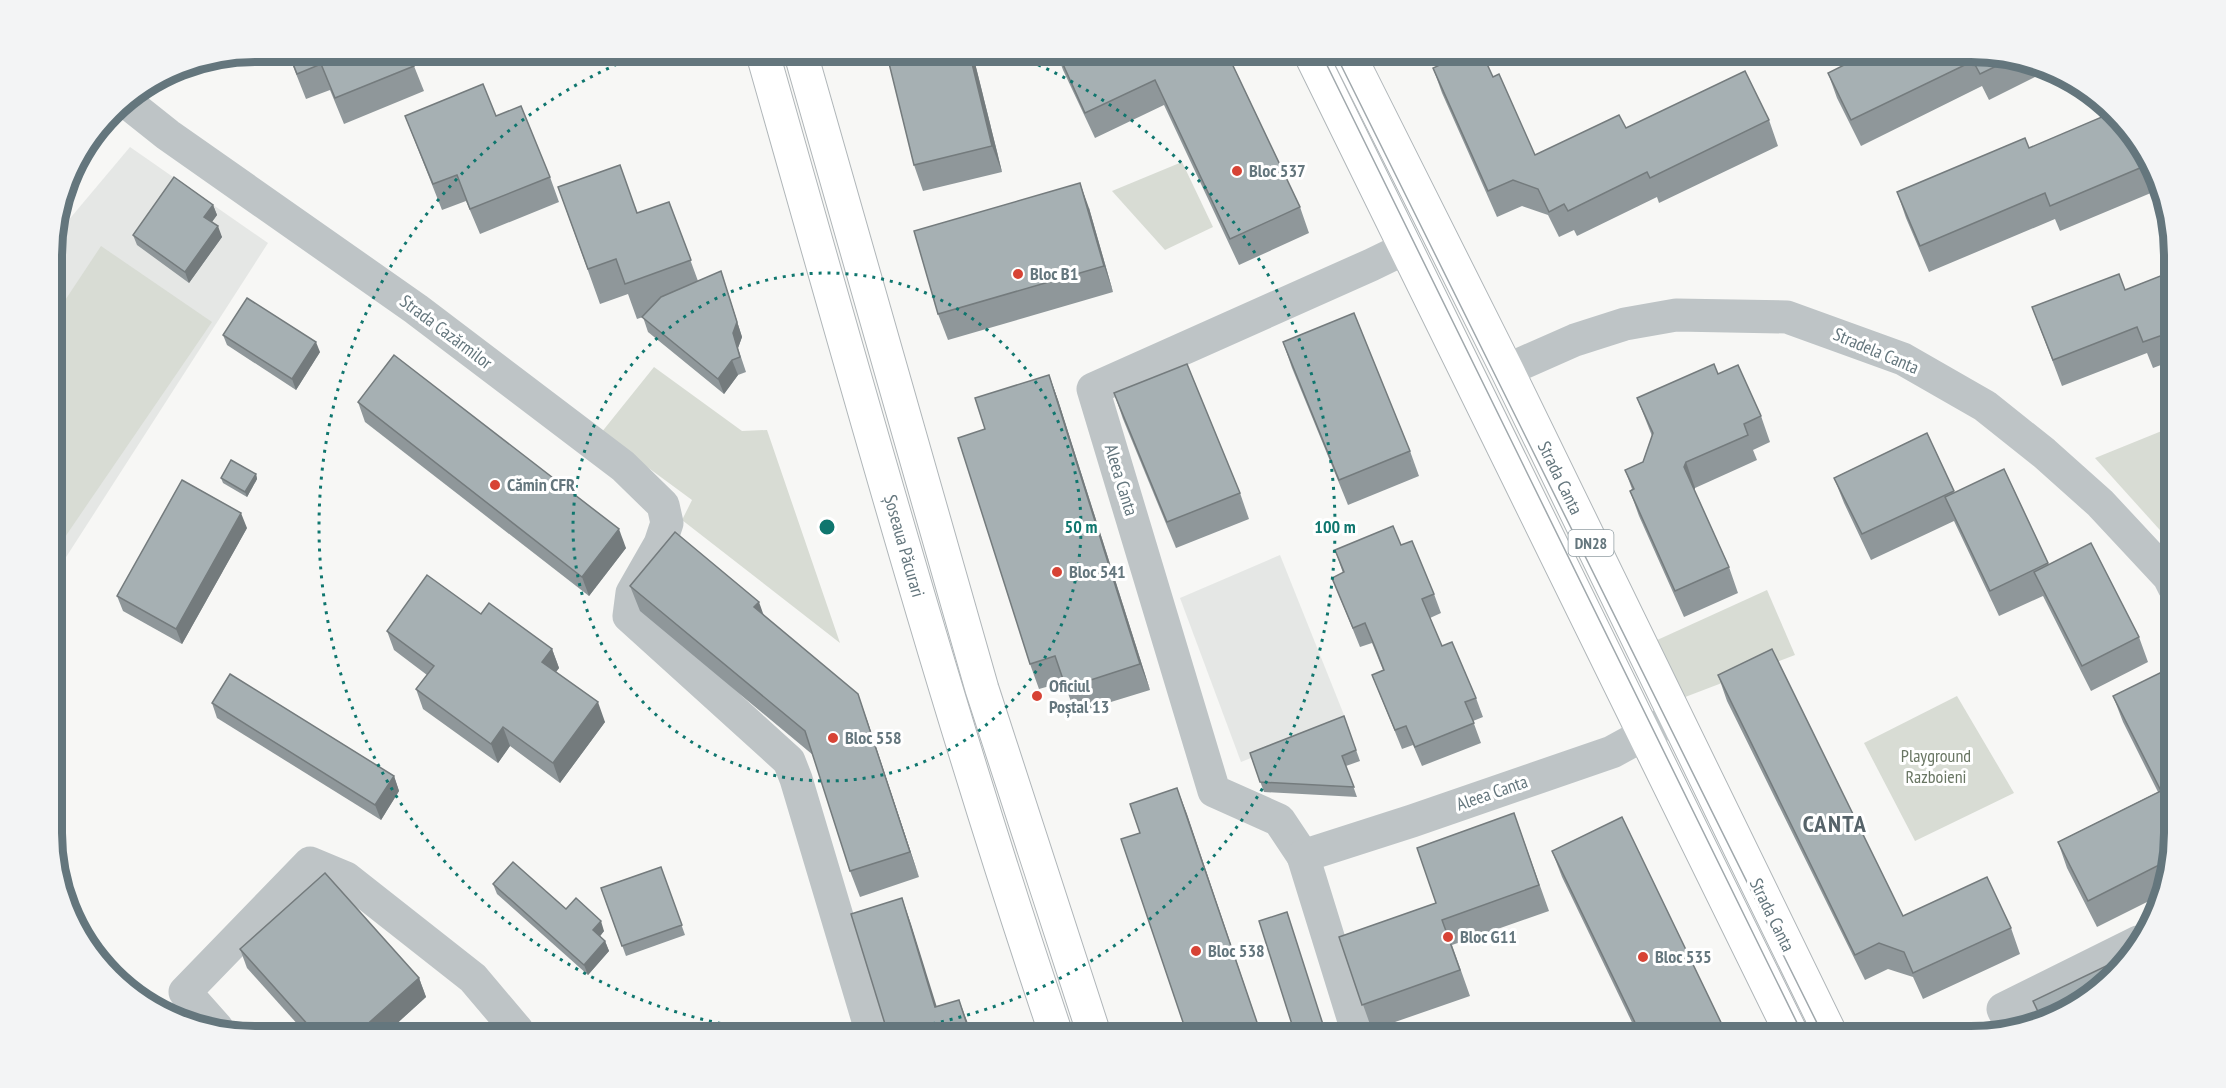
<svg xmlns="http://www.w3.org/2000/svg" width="2226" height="1088" viewBox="0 0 2226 1088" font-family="'PT Sans Narrow',sans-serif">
<rect width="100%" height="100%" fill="#f7f7f5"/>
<!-- built -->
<g fill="#e5e7e5">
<polygon points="130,147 268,243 52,579 51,241"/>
<polygon points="1280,555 1346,720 1241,762 1180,598"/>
</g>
<!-- green -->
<g fill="#d8dcd4">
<polygon points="1182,162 1213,227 1165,250 1112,191"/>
<polygon points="101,246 212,322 52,556 52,320"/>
<polygon points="654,367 742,431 767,430 840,643 682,520 692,500 601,433"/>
<polygon points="2174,426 2174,536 2168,539 2095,458"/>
<polygon points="1767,590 1795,655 1680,699 1655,641"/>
<polygon points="1957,696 2014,793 1915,841 1864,743"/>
</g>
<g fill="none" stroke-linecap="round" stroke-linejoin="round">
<defs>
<g id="major">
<path d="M762 51C856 381 947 712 1057 1037"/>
<polyline points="800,51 982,689 1095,1037"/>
<polyline points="1309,51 1793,1037"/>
<polyline points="1347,51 1507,370 1832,1037"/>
</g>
</defs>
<!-- major casing -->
<use href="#major" stroke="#b0b6b9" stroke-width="35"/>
<!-- minor -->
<g stroke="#bec4c6" stroke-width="33">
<polyline points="124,100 168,135 416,309 623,466 663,505 667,523 660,544 632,593 629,616 789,761 796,779 873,1037"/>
<polyline points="1507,370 1575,340 1625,324 1676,315 1787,317 1903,359 1985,406 2044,453 2100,503 2169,577 2174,587"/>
<polyline points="1303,856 1279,820 1214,791 1093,389 1371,265 1406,248"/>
<polyline points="2012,1027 2003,1009 2138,942"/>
<polyline points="217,1028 185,992 310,863 346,878 473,978 517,1030 520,1037"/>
<polyline points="1359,1037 1303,856 1412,821 1612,752 1676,717"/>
</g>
<!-- major -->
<use href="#major" stroke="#fff" stroke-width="33"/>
<!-- tram -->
<g stroke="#a0a8ac" stroke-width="1.5">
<polyline points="1320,51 1804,1037"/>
<polyline points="1334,51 1824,1037"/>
</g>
</g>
<!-- wall -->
<g fill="#8f979a">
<polygon points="287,51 408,51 424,91 344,124 330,90 306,99"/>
<polygon points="972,51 1002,172 923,191 914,165"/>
<polygon points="1056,51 1226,51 1300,207 1309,233 1239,265 1164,105 1095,138 1063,70"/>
<polygon points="1971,51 2051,69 1989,100 1982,86 1861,146 1837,98 1828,73"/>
<polygon points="1433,68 1493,77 1535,155 1626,128 1769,120 1778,146 1659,203 1657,197 1577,236 1574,230 1559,237 1548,215 1522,206 1497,217 1442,93"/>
<polygon points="405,116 496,116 550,177 559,202 480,234 466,201 442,210"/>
<polygon points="2133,131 2158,190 2060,231 2055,219 1929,272 1906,218 1897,192 2029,148"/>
<polygon points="558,187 638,213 669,202 698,281 721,271 742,337 738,348 746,372 738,375 724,394 648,332 643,317 637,319 628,294 600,304"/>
<polygon points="213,205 217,215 212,222 222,237 189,283 137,245 133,235"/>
<polygon points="1089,208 1113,292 948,340 938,314"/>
<polygon points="2173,271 2174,360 2153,368 2147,353 2062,386 2032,307 2125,290"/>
<polygon points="223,335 320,352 296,390 227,345"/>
<polygon points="1283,342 1410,451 1419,476 1348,505 1292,368"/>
<polygon points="1718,374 1761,416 1770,442 1753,450 1757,460 1695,488 1694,490 1729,567 1738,593 1684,617 1639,516 1630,491 1632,489 1625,470 1643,462 1652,436 1637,398"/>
<polygon points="1049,375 1058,400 1150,690 1075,713 1064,682 1039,689 1030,664 985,429"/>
<polygon points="1114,393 1240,493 1249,519 1176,548 1123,419"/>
<polygon points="358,402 626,548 589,596 365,422"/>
<polygon points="1927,433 1954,493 2004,469 2049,565 2139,637 2148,662 2091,691 2043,596 1999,616 1954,521 1871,560 1844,503 1834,478"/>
<polygon points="256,474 257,479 247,497 223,483 221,478"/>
<polygon points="247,528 182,644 123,611 117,596"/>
<polygon points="1401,545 1434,594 1441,613 1430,618 1442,646 1476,698 1483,717 1473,721 1481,743 1422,766 1413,745 1402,749 1372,675 1383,670 1372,643 1360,647 1332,578 1343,573 1335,550"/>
<polygon points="630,586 764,615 867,720 919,877 860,897 850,871 813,755 640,611"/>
<polygon points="481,614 552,649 559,668 556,672 605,722 560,783 510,746 498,763 423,709 416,689 427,675 394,650 387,631"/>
<polygon points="1718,675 1903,916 2011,928 2020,954 1923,999 1913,977 1888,969 1865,980 1727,701"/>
<polygon points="2175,682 2175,834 2161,895 2097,927 2067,868 2058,842 2158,792 2123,722 2113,696"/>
<polygon points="212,703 394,776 399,791 381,820 217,718"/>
<polygon points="1344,716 1360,761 1346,766 1357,797 1264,792 1250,753"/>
<polygon points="1514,813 1549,911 1452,945 1470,996 1372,1030 1339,937 1436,903"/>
<polygon points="1552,851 1728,1037 1639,1037 1562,877"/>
<polygon points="661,867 685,935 626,956 601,888"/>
<polygon points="493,884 566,909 604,931 600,936 605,941 609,951 588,975 497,894"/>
<polygon points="240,949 419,978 426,997 382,1037 309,1037 247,968"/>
</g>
<!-- shaded-wall -->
<g fill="#747b7d">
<polygon points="969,51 972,51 1002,172 992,146"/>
<polygon points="1080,183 1089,208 1113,292 1104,266"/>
<polygon points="213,205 217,215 208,227 204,217"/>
<polygon points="218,226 222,237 189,283 185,272"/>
<polygon points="721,271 742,337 738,348 746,372 733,333"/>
<polygon points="316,342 320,352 296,390 292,379"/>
<polygon points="732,360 738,375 724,394 718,379"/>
<polygon points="1049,375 1058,400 1150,690 1140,664"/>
<polygon points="1686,462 1695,488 1693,493 1684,467"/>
<polygon points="256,474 257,479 247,497 245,492"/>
<polygon points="241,513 247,528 182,644 176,629"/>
<polygon points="619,529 626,548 589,596 582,577"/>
<polygon points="759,602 768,627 754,607"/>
<polygon points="552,649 559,668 549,681 542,662"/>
<polygon points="858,694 867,720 919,877 910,852"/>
<polygon points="598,702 605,722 560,783 553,763"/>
<polygon points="503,727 510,746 498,763 491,744"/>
<polygon points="394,776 399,791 381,820 375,805"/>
<polygon points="1177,788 1187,814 1262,1037"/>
<polygon points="902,898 911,924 945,1033 935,1007"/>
<polygon points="601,921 604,931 597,940 593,930"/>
<polygon points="605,941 609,951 588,975 584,965"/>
<polygon points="419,978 426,997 382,1037 353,1037"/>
<polygon points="959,1000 969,1026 972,1037 971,1037"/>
</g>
<!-- building -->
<g fill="#a6b0b3" stroke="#747b7d" stroke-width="1.5">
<polygon points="288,51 408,51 414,66 335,98 321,64 297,74"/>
<polygon points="886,51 969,51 992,146 914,165"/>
<polygon points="1057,51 1226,51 1300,207 1230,239 1155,80 1085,113"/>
<polygon points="1470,51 1481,51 1493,77 1499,74 1535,155 1619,115 1626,128 1745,71 1769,120 1650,178 1647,172 1568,211 1564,204 1549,212 1538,189 1513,180 1488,191 1433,68"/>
<polygon points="1872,51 1971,51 2009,60 1980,74 1973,61 1851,120 1828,73"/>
<polygon points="483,84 496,116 521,106 550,177 470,209 457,175 433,184 405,116"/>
<polygon points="2111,113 2133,131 2147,165 2050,206 2045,193 1920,246 1897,192 2025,138 2029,148"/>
<polygon points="620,165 637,213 669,202 691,260 625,284 616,259 588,269 558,187"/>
<polygon points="174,177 213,205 204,217 218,226 185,272 133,235"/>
<polygon points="1080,183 1104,266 938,314 914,231"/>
<polygon points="721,271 737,322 733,333 740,357 732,360 718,379 642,317 661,297"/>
<polygon points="2173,271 2174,331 2143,342 2137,327 2053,360 2032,307 2119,274 2125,290"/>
<polygon points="247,298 316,342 292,379 223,335"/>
<polygon points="1354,313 1410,451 1339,480 1283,342"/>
<polygon points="394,355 619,529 582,577 358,402"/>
<polygon points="1187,364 1240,493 1167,522 1114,393"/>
<polygon points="1714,364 1718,374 1738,365 1761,416 1744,424 1748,435 1686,462 1684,467 1729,567 1675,591 1630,491 1634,489 1625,470 1643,462 1653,433 1637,398"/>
<polygon points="1049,375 1140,664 1066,688 1055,656 1030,664 958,438 985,429 975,398"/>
<polygon points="1927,433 1954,491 1862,534 1834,478"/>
<polygon points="231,460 256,474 245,492 221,478"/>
<polygon points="2004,469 2048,563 1990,591 1945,497"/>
<polygon points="182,480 241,513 176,629 117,596"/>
<polygon points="1393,526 1401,545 1412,541 1434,594 1422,599 1442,646 1452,642 1476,698 1465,702 1474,723 1415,747 1406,726 1395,730 1372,675 1384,670 1375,647 1365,623 1353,628 1332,578 1344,572 1335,550"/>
<polygon points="675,532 759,602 754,607 858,694 910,852 850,871 805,731 630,586"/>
<polygon points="2091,543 2139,637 2082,666 2034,572"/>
<polygon points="427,575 481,614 489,603 552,649 542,662 598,702 553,763 503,727 491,744 416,689 434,666 387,631"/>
<polygon points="1772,649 1903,916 1987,877 2011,928 1913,973 1904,952 1879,943 1855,955 1718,675"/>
<polygon points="2168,669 2175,682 2175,783 2164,788 2175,809 2175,834 2169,860 2088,901 2058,842 2161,791 2113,696"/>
<polygon points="230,674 394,776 375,805 212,703"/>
<polygon points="1344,716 1356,750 1342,756 1354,787 1260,782 1250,753"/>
<polygon points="1177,788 1262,1037 1188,1037 1121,839 1140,833 1130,804"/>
<polygon points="1514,813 1539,885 1442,920 1460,970 1362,1005 1339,937 1436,903 1417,848"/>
<polygon points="1622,817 1728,1037 1642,1037 1552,851"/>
<polygon points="513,862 566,909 576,898 601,921 593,930 605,941 584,965 493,884"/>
<polygon points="661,867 682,925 622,946 601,888"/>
<polygon points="325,873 419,978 353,1037 319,1037 240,949"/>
<polygon points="902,898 935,1007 959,1000 971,1037 889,1037 851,914"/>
<polygon points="1287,912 1327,1037 1296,1037 1259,921"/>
<polygon points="2125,957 2084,1003 2041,1018 2033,1001"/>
<polygon points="1590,1026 1594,1037 1563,1037"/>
</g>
<!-- distance rings -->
<g fill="none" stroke="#0f766e" stroke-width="3" stroke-dasharray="3 6">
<circle cx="827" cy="527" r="254"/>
<path d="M1005 51A508 508 0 1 1 649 51"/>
</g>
<!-- markers -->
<g fill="#d74335" stroke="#fff" stroke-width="2">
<circle cx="1237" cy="171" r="6"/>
<circle cx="1018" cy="274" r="6"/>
<circle cx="495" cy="485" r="6"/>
<circle cx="1057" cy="572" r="6"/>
<circle cx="1037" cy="696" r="6"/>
<circle cx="833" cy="738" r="6"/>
<circle cx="1448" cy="937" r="6"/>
<circle cx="1196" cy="951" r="6"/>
<circle cx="1643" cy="957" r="6"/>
</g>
<g text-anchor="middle" stroke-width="6" stroke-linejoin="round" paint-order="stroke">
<!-- shield labels -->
<rect fill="#fff" stroke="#929fa4" stroke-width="1.5" x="1568.5" y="530" width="45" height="26" rx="4.5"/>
<g font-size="16" font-weight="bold" fill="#64767d">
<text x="1591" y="549">DN28</text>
</g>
<!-- poi labels -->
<g font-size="18" font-weight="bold" fill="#64767d" stroke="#fff" text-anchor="start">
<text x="1249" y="177">Bloc 537</text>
<text x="1030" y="280">Bloc B1</text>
<text x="507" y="491">Cămin CFR</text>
<text x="1069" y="578">Bloc 541</text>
<text x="1049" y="692">Oficiul<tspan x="1049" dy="21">Poștal 13</tspan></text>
<text x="845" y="744">Bloc 558</text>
<text x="1460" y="943">Bloc G11</text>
<text x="1208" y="957">Bloc 538</text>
<text x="1655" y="963">Bloc 535</text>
</g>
<!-- street labels -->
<g font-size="18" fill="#64767d" stroke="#fff">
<text transform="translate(446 332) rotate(37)" y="6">Strada Cazărmilor</text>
<text transform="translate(1876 351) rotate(23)" y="6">Stradela Canta</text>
<text transform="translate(1560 478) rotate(64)" y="6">Strada Canta</text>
<text transform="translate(1121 480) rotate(73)" y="6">Aleea Canta</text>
<text transform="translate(904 546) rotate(74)" y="6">Șoseaua Păcurari</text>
<text transform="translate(1492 793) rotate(-19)" y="6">Aleea Canta</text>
<text transform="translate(1772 915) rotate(64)" y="6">Strada Canta</text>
</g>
<!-- park labels -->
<g font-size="18" fill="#697663" stroke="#fff">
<text x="1936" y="762">Playground<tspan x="1936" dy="21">Razboieni</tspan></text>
</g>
<!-- district labels -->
<g font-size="24" font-weight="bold" letter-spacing="1.5" fill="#566369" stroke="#fff">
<text x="1835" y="832">CANTA</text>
</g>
</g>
<!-- crop -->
<path d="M0 0H2226V1088H0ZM255 62H1971A193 193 0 0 1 2164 255V833A193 193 0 0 1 1971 1026H255A193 193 0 0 1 62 833V255A193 193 0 0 1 255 62Z" fill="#f3f4f5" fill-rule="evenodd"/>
<path fill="none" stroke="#64767d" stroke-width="8" d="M255 62H1971A193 193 0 0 1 2164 255V833A193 193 0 0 1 1971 1026H255A193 193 0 0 1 62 833V255A193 193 0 0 1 255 62Z"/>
<circle cx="827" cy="527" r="9" fill="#0f766e" stroke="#fff" stroke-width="3"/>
<g font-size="18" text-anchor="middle" font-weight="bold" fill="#0f766e" stroke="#fff" stroke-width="6" stroke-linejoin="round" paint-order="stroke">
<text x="1081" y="533">50 m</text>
<text x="1335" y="533">100 m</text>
</g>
</svg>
